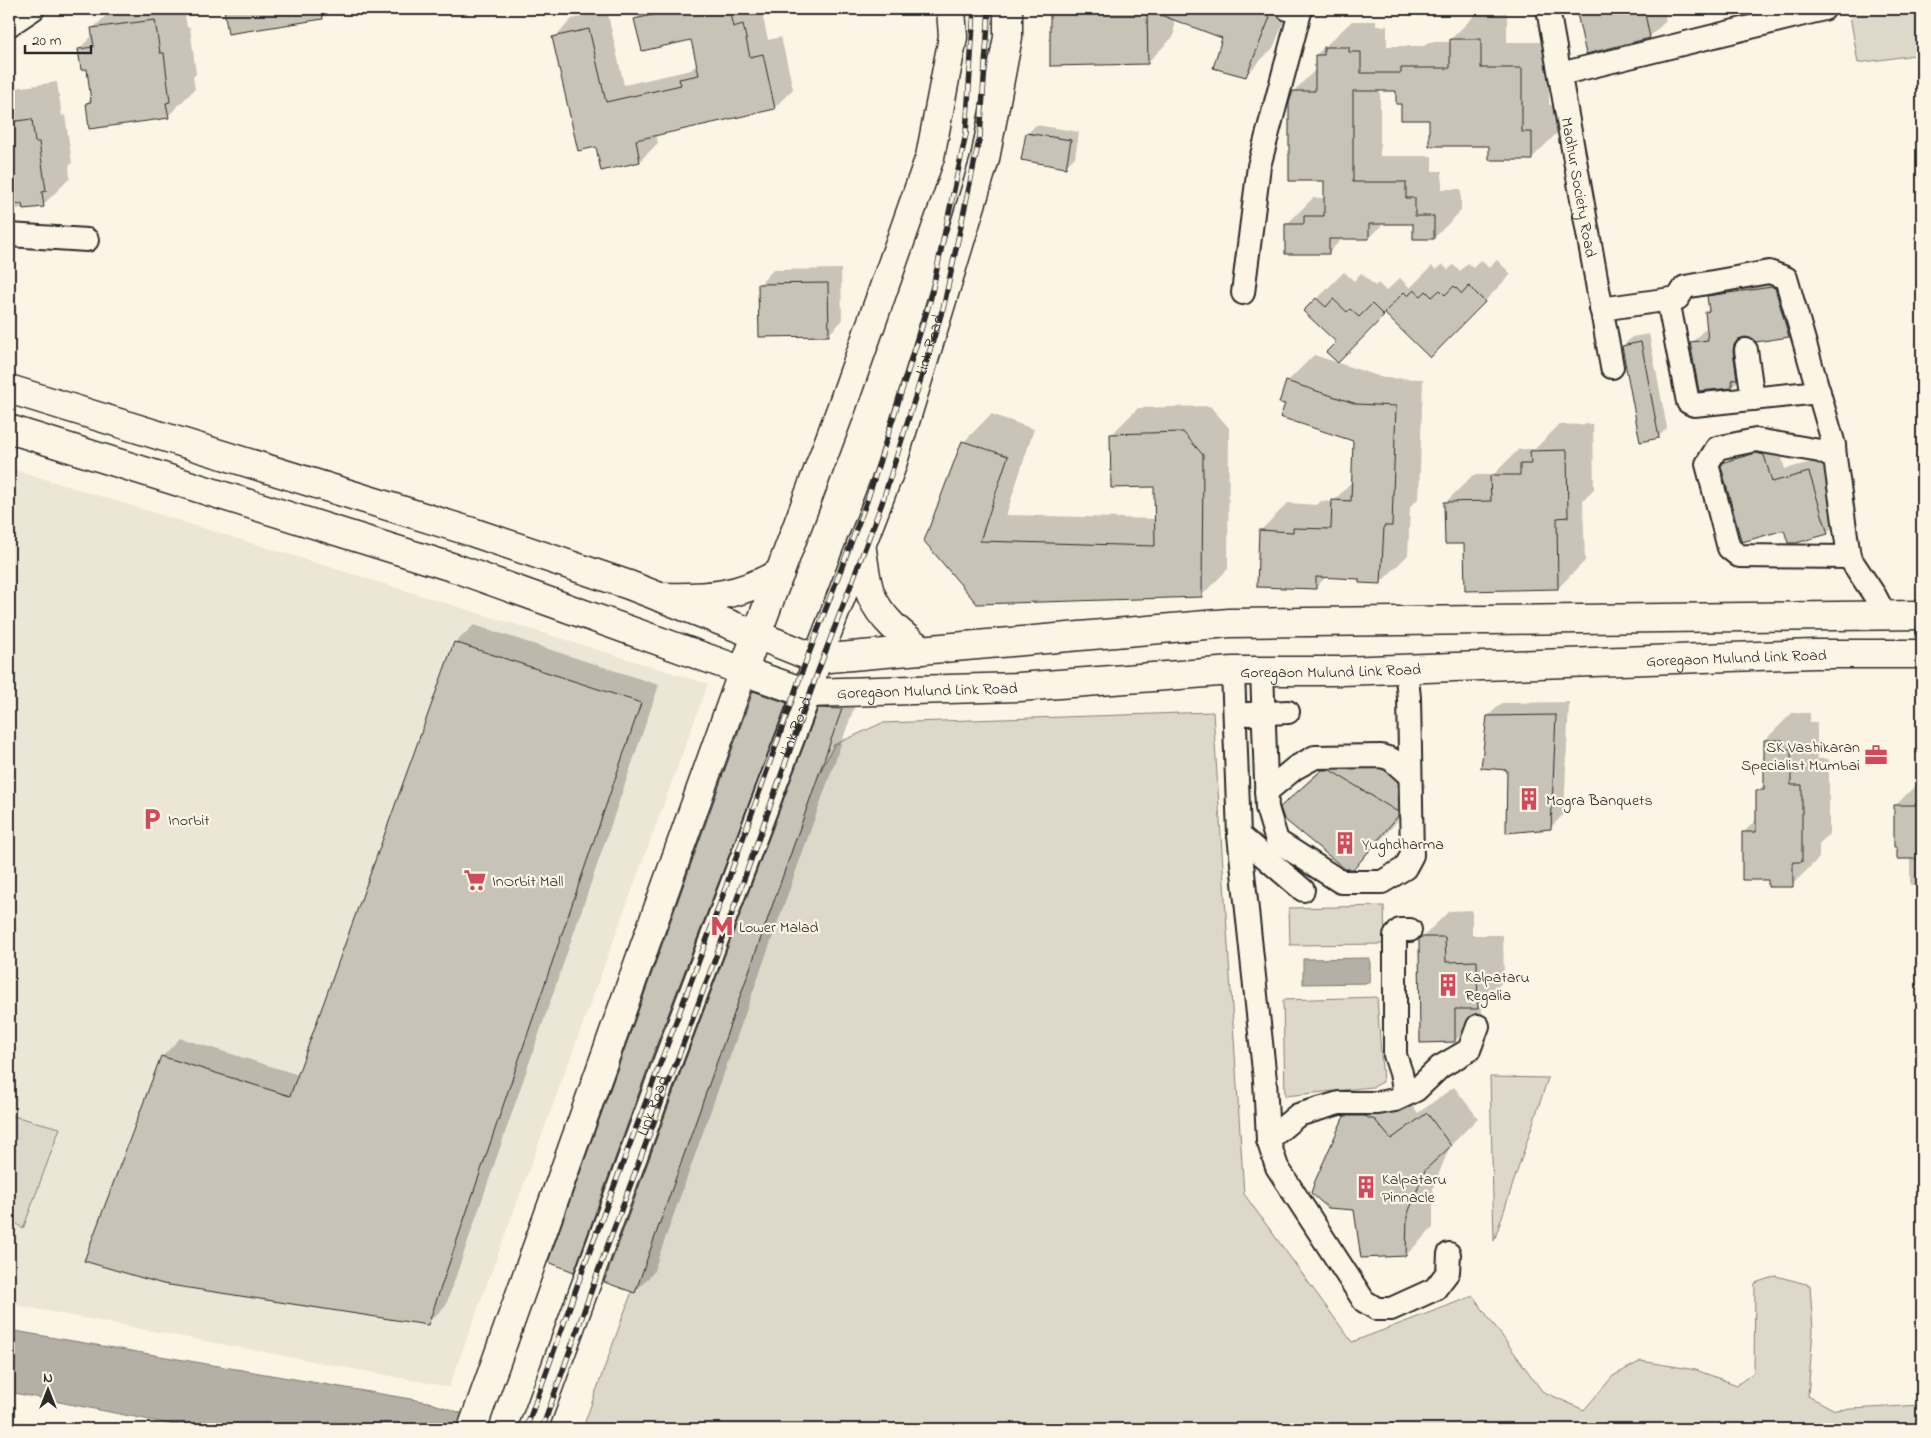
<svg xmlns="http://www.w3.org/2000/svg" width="1931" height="1438" viewBox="0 0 1931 1438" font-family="'Indie Flower',sans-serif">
<rect width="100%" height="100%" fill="#fcf5e5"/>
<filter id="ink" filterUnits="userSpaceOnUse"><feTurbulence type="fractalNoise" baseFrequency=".02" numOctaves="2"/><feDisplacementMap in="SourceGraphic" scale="10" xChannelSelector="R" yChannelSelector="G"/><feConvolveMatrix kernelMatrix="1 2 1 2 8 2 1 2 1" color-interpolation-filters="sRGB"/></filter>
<g filter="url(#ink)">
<!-- built -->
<g fill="#ece6d7">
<polygon points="9,468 708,684 449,1387 9,1304"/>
<polygon points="9,1418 47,1429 9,1429"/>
</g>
<!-- green -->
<g fill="#ded8ca" stroke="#84827a">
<polygon points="1849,9 1922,9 1922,54 1858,63"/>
<polygon points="1213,712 1244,1194 1352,1342 1473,1296 1542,1391 1584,1410 1613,1376 1641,1361 1696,1370 1737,1385 1754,1372 1755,1283 1776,1276 1810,1285 1813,1330 1808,1396 1835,1410 1922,1405 1922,1429 590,1429 585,1422 814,784 834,745 882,723"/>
<polygon points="1384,906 1385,944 1290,945 1289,908"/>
<polygon points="1377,997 1383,1082 1373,1087 1285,1096 1283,1000"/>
<polygon points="1490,1077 1548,1078 1494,1241"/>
<polygon points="9,1115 60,1128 23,1229 9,1217"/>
</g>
<!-- water -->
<g fill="#b4b0a5" stroke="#7d7b74">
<polygon points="1370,958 1370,983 1303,984 1303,959"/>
<polygon points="9,1330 428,1402 509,1429 195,1429 9,1392"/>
</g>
<!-- shadow -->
<g fill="#0003">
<polygon points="113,9 184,9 187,27 190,27 196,74 193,77 195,89 168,116 87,103 92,98 88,67 79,49 93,35 92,29"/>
<polygon points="225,9 319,9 306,21 229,32"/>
<polygon points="646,9 761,9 768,40 781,37 793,89 774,108 656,134 658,143 640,161 597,146 554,38 572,19 607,11 624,85 691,70 698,63 692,39 636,19"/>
<polygon points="1051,9 1174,9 1174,36 1147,63 1052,65"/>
<polygon points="1181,9 1289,9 1273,48 1246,75 1223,37 1177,19"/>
<polygon points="1578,9 1664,9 1666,21 1649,37 1587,53"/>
<polygon points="1478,12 1507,12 1507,42 1549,42 1549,105 1558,105 1558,132 1531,159 1490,145 1430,119 1402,103 1397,90 1380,90 1380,156 1432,156 1432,171 1442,171 1442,189 1461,189 1461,211 1434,238 1414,223 1384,223 1369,238 1343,238 1328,253 1286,225 1313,198 1325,198 1325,180 1294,91 1316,69 1316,55 1352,21 1376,21 1376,26 1387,26 1387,46 1424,46 1429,42 1451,42 1451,39"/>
<polygon points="57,82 62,116 65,115 72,163 69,166 70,178 43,205 9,210 9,89"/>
<polygon points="1036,125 1079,132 1075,157 1066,166 1027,134"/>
<polygon points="1481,260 1489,268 1497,260 1511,274 1457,330 1385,313 1338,361 1337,342 1305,311 1344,272 1354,281 1361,273 1375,286 1378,283 1386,291 1400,278 1410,288 1432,266 1436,270 1442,264 1448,270 1453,265 1460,271 1468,263 1473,268"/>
<polygon points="841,269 842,321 828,335 760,284 773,270"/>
<polygon points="1787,274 1803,323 1789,336 1756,340 1746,336 1750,364 1746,373 1732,387 1691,343 1705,329 1708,329 1706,312 1710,308 1709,297 1722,283"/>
<polygon points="1649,334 1667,428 1658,437 1623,346 1632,337"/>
<polygon points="1314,355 1384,378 1423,379 1419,498 1410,507 1408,555 1381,582 1360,578 1327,576 1315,588 1261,530 1288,503 1317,505 1321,501 1333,502 1353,480 1355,440 1286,404 1287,382"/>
<polygon points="1210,406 1229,428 1228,569 1201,596 926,540 964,442 991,414 1034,429 1006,515 1156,519 1155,486 1111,435 1138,408"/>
<polygon points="1593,424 1594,489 1583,500 1585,561 1558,588 1465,542 1446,502 1473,475 1493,475 1519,449 1535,449 1559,425"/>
<polygon points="1777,441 1785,469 1823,459 1841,520 1827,533 1784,529 1725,463 1739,448"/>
<polygon points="474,625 659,685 446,1305 427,1324 162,1057 180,1038 299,1075 455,643"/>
<polygon points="772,673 804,684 592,1252 574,1270 754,691"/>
<polygon points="838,690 860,691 653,1273 635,1292 819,709"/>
<polygon points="1569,702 1564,814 1550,828 1509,768 1488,716 1502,703"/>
<polygon points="1792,713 1810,713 1810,722 1817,722 1817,759 1829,759 1829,834 1819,844 1819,858 1792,885 1770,879 1744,832 1758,818 1758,791 1765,783 1765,740"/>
<polygon points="1358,743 1425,784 1425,788 1381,840 1354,868 1282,807 1309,780 1350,744"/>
<polygon points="1922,779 1922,885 1910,885 1910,858 1895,806"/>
<polygon points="1472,910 1472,935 1503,935 1504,980 1482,1003 1482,1014 1455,1041 1420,940 1449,911"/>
<polygon points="1454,1087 1478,1118 1450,1146 1433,1188 1433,1228 1406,1255 1345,1117 1372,1090 1392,1090 1402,1093 1418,1113"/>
</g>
<!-- building -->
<g fill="#c8c3b7" stroke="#2b2b2b">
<polygon points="224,9 322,9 323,19 228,34"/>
<polygon points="681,9 729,9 733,27 743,24 750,57 763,54 775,109 636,140 640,162 601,171 596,147 578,151 552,37 589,29 606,102 681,85 679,79 699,75 691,40 642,51 634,19"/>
<polygon points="1050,9 1147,9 1148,64 1050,66"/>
<polygon points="1150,9 1248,9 1270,17 1246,77 1213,68 1222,38 1150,11"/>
<polygon points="1576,9 1644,9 1650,38 1586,54"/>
<polygon points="155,20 160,53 164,53 170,102 166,103 169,118 89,129 86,103 91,102 87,69 81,70 78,49 94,47 91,28"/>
<polygon points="1450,39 1481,39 1481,68 1522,68 1522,132 1532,132 1532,160 1489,160 1489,146 1429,146 1429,120 1401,120 1401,104 1396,104 1396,91 1353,91 1353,182 1406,182 1406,198 1415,198 1415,216 1434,216 1434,239 1413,239 1413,224 1369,224 1369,239 1329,239 1329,254 1285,254 1285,224 1304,224 1304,216 1324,216 1324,181 1289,181 1289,103 1293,91 1315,91 1315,55 1324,55 1324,47 1349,47 1349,52 1361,52 1361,73 1401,73 1401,68 1450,68"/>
<polygon points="32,119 35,142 39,142 46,191 42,192 44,207 23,209 22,204 9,205 9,122"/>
<polygon points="1026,133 1071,140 1066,168 1021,160"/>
<polygon points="828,283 829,336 759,337 758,284"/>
<polygon points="1454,286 1462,294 1469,286 1485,302 1430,358 1384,313 1404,292 1408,296 1414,290 1421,296 1426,291 1432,297 1440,290 1445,295"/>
<polygon points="1772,287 1775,288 1789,337 1756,342 1750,338 1745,337 1738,339 1734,345 1733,351 1737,379 1732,380 1732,388 1699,391 1690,342 1708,340 1705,312 1709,311 1707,296"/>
<polygon points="1316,298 1326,307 1333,299 1347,312 1350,309 1359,317 1372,304 1384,316 1338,363 1326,352 1336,342 1303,311"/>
<polygon points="1641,342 1659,438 1640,442 1622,346"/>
<polygon points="1286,381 1357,404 1396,406 1392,526 1384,526 1381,584 1359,583 1359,579 1316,577 1316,589 1257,587 1259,530 1293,532 1293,528 1331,529 1332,500 1351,501 1353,441 1280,417 1285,404 1279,403"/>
<polygon points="1183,432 1203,455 1202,597 977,604 924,541 962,441 1008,456 980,541 1155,546 1154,487 1111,488 1110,434"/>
<polygon points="1567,450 1568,517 1557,518 1558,589 1465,591 1464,544 1445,544 1444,502 1491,501 1490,475 1520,475 1520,464 1531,464 1530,451"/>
<polygon points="1756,453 1764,455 1772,482 1809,472 1828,534 1796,543 1788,543 1784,530 1742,542 1741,540 1721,466 1724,462"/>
<polygon points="454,642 641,703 428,1325 163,1284 84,1261 161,1056 290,1096"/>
<polygon points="753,691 787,703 651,1060 574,1272 548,1262"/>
<polygon points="818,708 842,709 635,1293 604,1282 681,1071"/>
<polygon points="1556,715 1551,829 1506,833 1507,770 1481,768 1487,716"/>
<polygon points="1764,740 1783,740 1783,749 1791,749 1791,785 1802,785 1802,862 1793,862 1793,887 1768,887 1768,880 1742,880 1742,832 1756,832 1756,790 1764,790"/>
<polygon points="1322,770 1330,770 1398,812 1398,816 1354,869 1345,869 1284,819 1280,807"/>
<polygon points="1894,805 1922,805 1922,859 1897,859 1897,847 1894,847"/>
<polygon points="1421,937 1445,937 1446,962 1477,961 1478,1009 1455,1009 1455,1042 1420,1043 1419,939"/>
<polygon points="1427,1113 1451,1146 1425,1170 1407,1216 1406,1256 1361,1258 1354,1210 1328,1208 1311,1193 1315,1181 1344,1116 1364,1116 1375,1120 1391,1139"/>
</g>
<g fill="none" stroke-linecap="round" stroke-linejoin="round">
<defs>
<g id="minor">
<path id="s1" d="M1548 9 1612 367"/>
<polyline points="9,25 33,9"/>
<polyline points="1560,74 1824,9"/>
<polyline points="9,235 87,240"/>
<polyline points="1243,293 1259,166 1300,12 1288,9"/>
<polyline points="1668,300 1688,402 1694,405 1819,392"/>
<polyline points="1601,309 1678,298 1685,287 1769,272 1786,278 1834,445 1835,458"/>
<polyline points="1746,350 1753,399"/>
<polyline points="1849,557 1739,556 1729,548 1707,464 1717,448 1756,440 1820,451 1835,458 1849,557 1875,596 1885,615"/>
<polyline points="1233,671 1239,835 1265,1080 1268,1140 1277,1167 1364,1301 1377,1309 1391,1309 1435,1289 1448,1272 1449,1254"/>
<polyline points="1262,671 1267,808 1277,841 1341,882 1382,882 1405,868 1412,855 1409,698 1406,668"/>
<polyline points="1248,714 1288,712"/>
<polyline points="1266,792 1295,768 1315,757 1381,756 1391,759 1410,776"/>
<polyline points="1239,835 1303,890"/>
<polyline points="1405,1095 1401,1073 1395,1055 1395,936 1400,930 1410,930"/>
<polyline points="1268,1140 1298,1115 1339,1103 1378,1103 1395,1100 1416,1090 1440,1067 1469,1050 1478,1026"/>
</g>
<g id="tertiary">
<polyline points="9,389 472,532 629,585 757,635"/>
<polyline points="9,429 458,569 743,671"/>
</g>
<g id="secondary">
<polyline points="757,635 817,659 1229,623 1922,615"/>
<path id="s2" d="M743 671 807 693 1019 687 1233 671H1341L1815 654H1922"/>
</g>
<g id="primary">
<path d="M861 544C864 560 865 580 871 595 881 619 902 635 922 650"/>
<path d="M660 597C711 598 735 597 780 573"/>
<polyline points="472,1429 743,671 841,409 930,157 953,37 951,9"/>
<path id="s3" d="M533 1429 666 1066 807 693 817 659 891 468 985 159 1008 37V9"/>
</g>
</defs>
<!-- minor casing -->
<use href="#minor" stroke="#2b2b2b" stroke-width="26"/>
<!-- tertiary casing -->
<use href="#tertiary" stroke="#2b2b2b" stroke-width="31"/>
<!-- secondary casing -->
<use href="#secondary" stroke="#2b2b2b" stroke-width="31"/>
<!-- primary casing -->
<use href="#primary" stroke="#2b2b2b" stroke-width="31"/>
<!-- minor -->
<use href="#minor" stroke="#fcf5e5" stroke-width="22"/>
<!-- tertiary -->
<use href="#tertiary" stroke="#fcf5e5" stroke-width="28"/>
<!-- secondary -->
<use href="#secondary" stroke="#fcf5e5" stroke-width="28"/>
<!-- primary -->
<use href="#primary" stroke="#fcf5e5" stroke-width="28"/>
<defs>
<g id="rail">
<polyline points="526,1429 586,1261 713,923 803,669 868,498 930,301 966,134 974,9"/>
<polyline points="542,1429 600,1266 727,927 817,674 882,503 944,305 980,136 989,9"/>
</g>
</defs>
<!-- rail casing -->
<use href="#rail" stroke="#2b2b2b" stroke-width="5.5"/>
<!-- rail -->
<use href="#rail" stroke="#fcf5e5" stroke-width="4" stroke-dasharray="11" stroke-linecap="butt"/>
</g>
</g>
<!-- icons -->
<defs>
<symbol id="office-bare" viewBox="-9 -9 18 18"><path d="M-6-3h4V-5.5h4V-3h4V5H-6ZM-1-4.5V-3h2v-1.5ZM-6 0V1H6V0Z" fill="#d1495b" stroke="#fcf5e5" stroke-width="2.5" paint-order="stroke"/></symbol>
<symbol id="building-bare" viewBox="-9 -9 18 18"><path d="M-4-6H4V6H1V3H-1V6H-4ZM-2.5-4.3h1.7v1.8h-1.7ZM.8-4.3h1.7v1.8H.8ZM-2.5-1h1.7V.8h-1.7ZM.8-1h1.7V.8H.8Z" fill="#d1495b" stroke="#fcf5e5" stroke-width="2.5" paint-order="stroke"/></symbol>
<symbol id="parking-bare" viewBox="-9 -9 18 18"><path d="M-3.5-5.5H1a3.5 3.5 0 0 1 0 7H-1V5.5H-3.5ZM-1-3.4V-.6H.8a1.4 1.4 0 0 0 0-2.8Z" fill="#d1495b" stroke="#fcf5e5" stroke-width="2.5" paint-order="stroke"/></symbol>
<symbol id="supermarket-bare" viewBox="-9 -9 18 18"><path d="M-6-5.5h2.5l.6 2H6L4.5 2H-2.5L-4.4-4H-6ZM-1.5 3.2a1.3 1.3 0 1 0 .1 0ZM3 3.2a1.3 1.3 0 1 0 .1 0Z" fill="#d1495b" stroke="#fcf5e5" stroke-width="2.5" paint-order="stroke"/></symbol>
<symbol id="metro-bare" viewBox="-9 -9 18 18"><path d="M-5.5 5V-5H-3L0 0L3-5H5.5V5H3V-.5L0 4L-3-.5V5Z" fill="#d1495b" stroke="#fcf5e5" stroke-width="2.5" paint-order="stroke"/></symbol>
</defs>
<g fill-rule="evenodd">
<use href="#office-bare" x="1860" y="739" width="32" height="32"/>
<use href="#building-bare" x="1513" y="783" width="32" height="32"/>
<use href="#parking-bare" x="136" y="803" width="32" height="32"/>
<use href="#building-bare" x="1329" y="827" width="32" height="32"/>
<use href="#supermarket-bare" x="459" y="864" width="32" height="32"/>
<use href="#metro-bare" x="706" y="910" width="32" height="32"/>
<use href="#building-bare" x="1432" y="969" width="32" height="32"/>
<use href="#building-bare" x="1350" y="1171" width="32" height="32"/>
</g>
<g text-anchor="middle" stroke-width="4.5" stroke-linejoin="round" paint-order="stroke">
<!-- street labels -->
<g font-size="16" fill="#2b2b2b" stroke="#fcf5e5">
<text dy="6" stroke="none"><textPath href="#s1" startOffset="181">Madhur Society Road</textPath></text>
<text dy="6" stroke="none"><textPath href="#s3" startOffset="1155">Link Road</textPath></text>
<text dy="6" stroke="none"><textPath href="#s2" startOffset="998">Goregaon Mulund Link Road</textPath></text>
<text dy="6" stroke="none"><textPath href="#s2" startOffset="592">Goregaon Mulund Link Road</textPath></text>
<text dy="6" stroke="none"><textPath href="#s2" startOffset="188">Goregaon Mulund Link Road</textPath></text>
<text dy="6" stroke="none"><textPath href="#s3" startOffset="750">Link Road</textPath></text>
<text dy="6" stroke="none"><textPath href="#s3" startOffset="345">Link Road</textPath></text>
</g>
<!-- poi labels -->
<g font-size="16" fill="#2b2b2b" stroke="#fcf5e5" text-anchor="start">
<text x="1860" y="752" text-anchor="end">SK Vashikaran<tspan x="1860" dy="18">Specialist Mumbai</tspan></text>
<text x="1546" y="805">Mogra Banquets</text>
<text x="168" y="825">Inorbit</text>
<text x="1362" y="849">Yughdharma</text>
<text x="492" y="886">InOrbit Mall</text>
<text x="739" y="932">Lower Malad</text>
<text x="1465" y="982">Kalpataru<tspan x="1465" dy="18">Regalia</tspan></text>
<text x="1382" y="1184">Kalpataru<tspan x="1382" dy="18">Pinnacle</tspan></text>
</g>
</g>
<!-- margin -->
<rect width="1931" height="1438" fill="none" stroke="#fcf5e5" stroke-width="30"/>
<rect x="15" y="15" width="1901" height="1408" fill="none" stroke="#2b2b2b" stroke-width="2" filter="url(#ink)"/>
<!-- north arrow -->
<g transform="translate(48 1390)" stroke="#fcf5e5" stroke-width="4" paint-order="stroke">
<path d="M0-4L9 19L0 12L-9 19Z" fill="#2b2b2b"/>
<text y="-8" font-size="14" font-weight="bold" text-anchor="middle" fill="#2b2b2b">N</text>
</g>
<!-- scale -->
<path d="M25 45v8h66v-8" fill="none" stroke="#2b2b2b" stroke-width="2.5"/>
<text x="32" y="45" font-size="15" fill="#2b2b2b" stroke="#fcf5e5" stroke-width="4" paint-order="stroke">20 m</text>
</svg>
